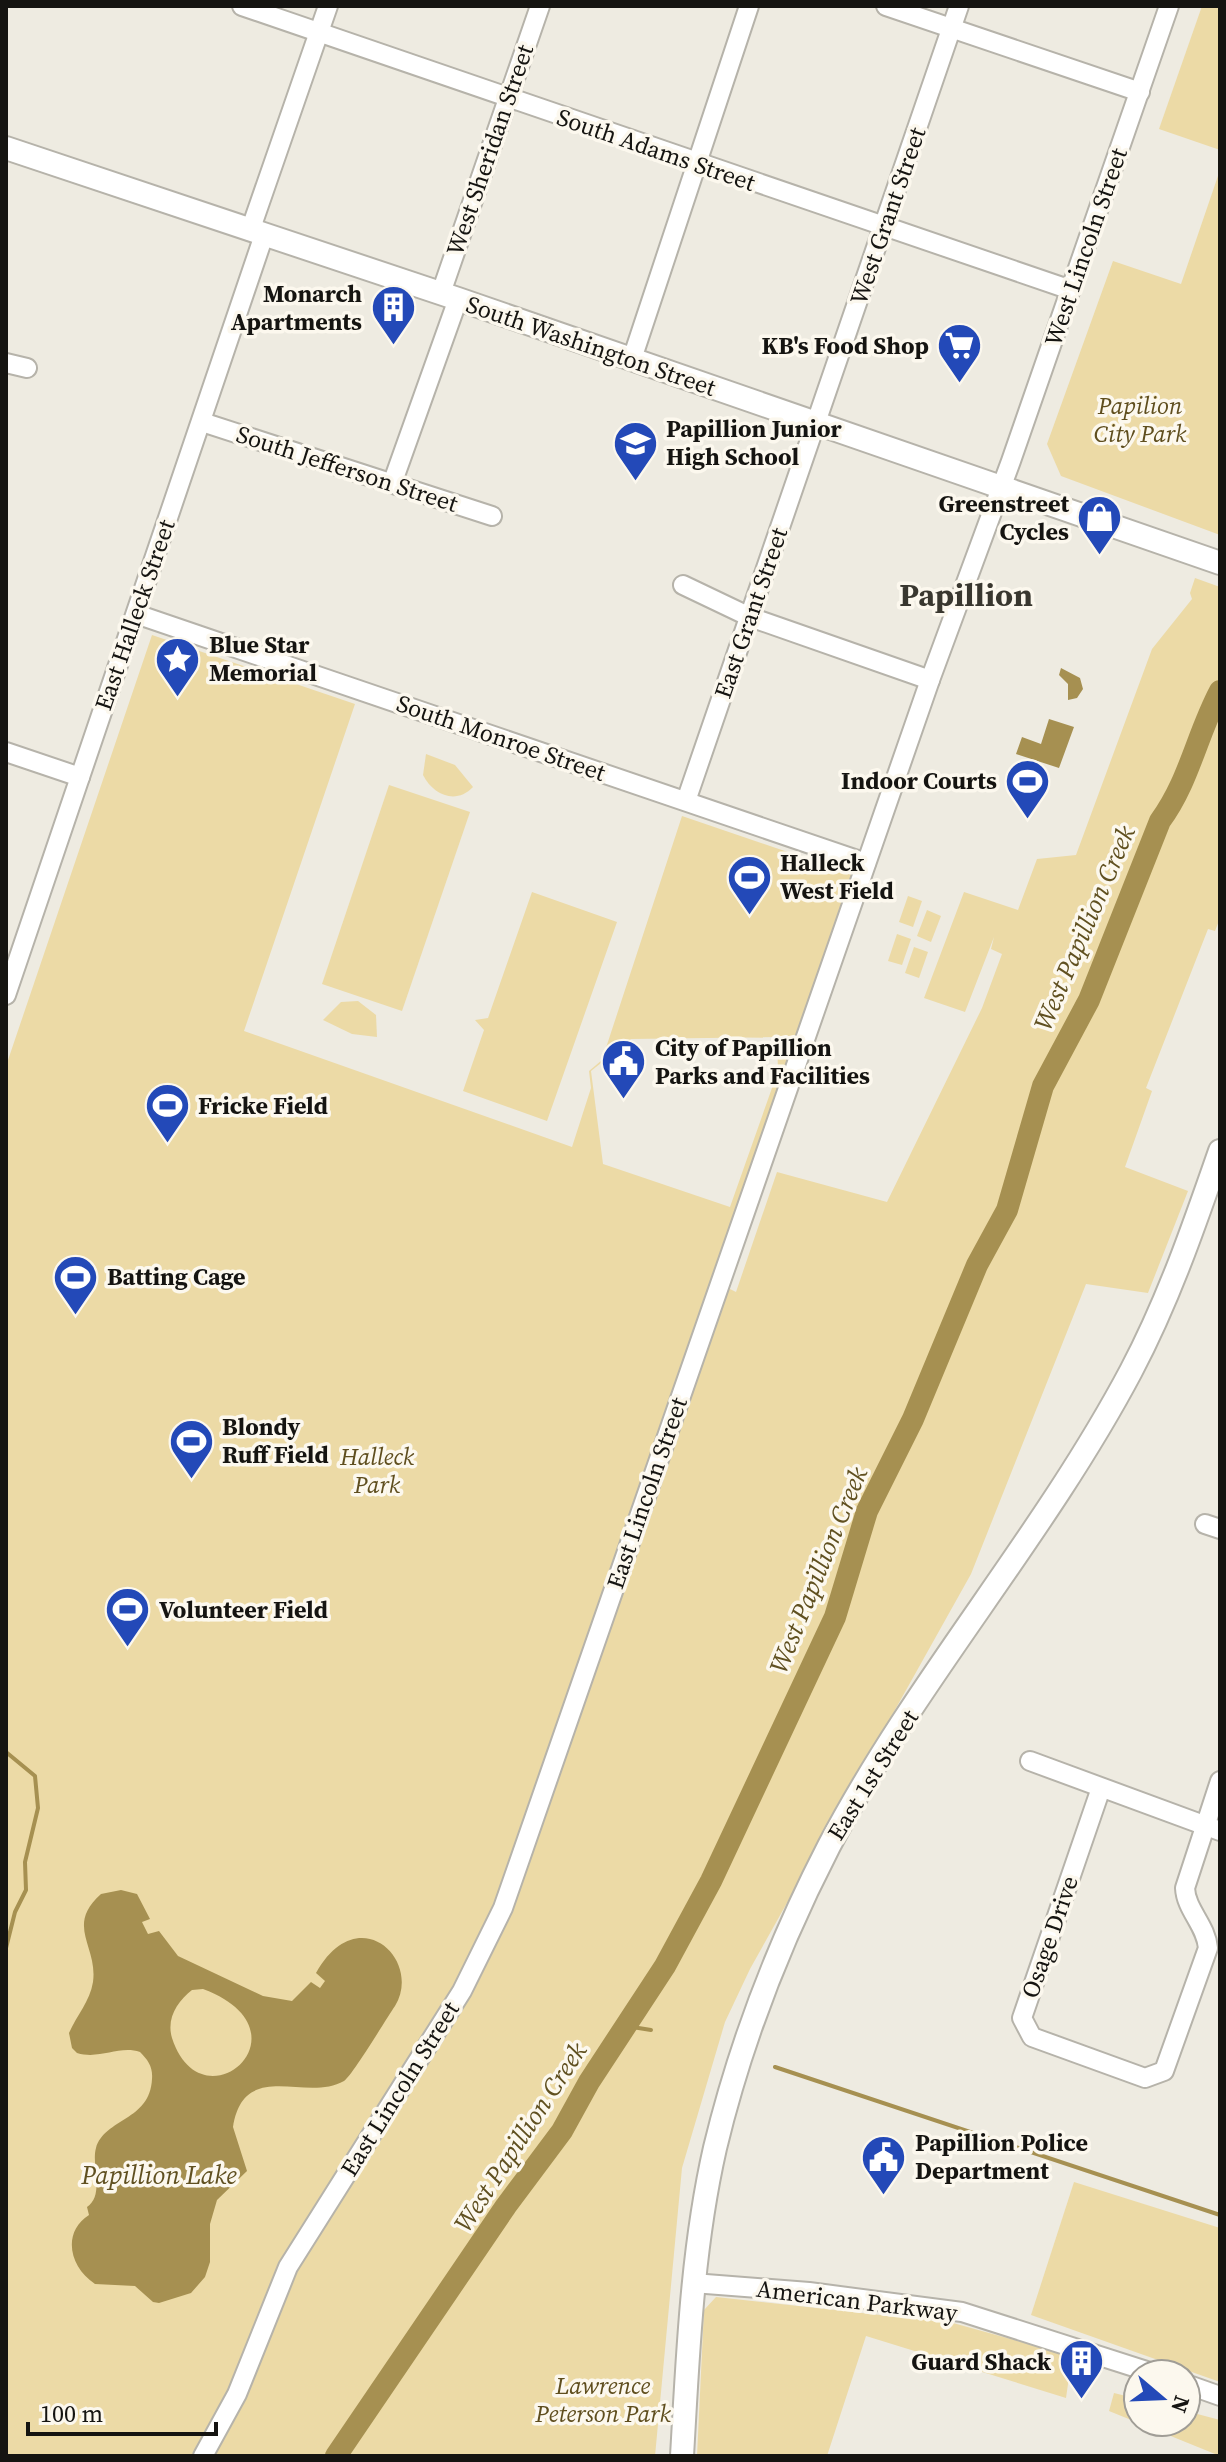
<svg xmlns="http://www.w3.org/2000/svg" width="1226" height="2462" viewBox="0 0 1226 2462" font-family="'Source Serif 4',serif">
<rect width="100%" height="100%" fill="#eeebe1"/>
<!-- green -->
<g fill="#ecdaa6" fill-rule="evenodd">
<polygon points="1202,6 1220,6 1220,150 1159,129"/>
<polygon points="1220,170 1220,535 1061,476 1047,444 1113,261 1181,284"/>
<path d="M1195 578 1220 587V918L1215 931 1208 929 1146 1088 1152 1091 1125 1167 1188 1191 1148 1293 1086 1284 971 1574 750 1969 725 2022 682 2168 655 2456H6V1066L152 635 355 704 244 1031 572 1147 591 1088 589 1071 602 1060 682 816 870 880 728 1288 736 1292 777 1172 887 1202 982 1008 1002 954 991 949 994 937 965 1012 924 998 964 892 1018 910 1037 859 1076 855 1152 649 1192 599 1190 593ZM777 1037 778 1071 730 1207 603 1164 591 1071 631 1039Z"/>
<path d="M426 754 455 765 473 787C456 805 433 795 423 775Z"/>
<polygon points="389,785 470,812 402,1011 322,984"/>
<polygon points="532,892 617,922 547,1121 463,1091 484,1030 475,1020 488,1018"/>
<polygon points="908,896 922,901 913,927 899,922"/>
<polygon points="927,910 941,916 931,942 917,936"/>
<polygon points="897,934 911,939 902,965 888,961"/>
<polygon points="914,947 928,952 919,978 905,973"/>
<polygon points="358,1001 376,1015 377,1037 352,1034 323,1020 341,1002"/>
<polygon points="1074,2182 1220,2228 1220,2382 1031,2315"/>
<polygon points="716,2297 953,2323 1072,2356 1066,2398 866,2336 827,2456 697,2456 704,2310"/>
<polygon points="1114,2393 1138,2399 1138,2422 1186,2422 1186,2411 1220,2420 1220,2456 1109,2411"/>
</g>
<!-- water -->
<g fill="#a69051" fill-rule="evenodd">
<polygon points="1061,668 1080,678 1083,689 1077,698 1068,700 1068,684 1059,675"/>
<polygon points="1049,719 1074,727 1059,768 1016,754 1022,737 1041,744"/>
<path d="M121 1890 137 1894 150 1919 142 1922 148 1934 159 1931 178 1956 263 1996 292 2001 311 1982 320 1988 325 1981 316 1973C358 1898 423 1960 395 2006 386 2019 352 2076 344 2081 306 2103 244 2058 233 2127L247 2171 217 2200 210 2224V2262L205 2277 191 2293 159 2303 153 2302 135 2286 95 2284C69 2267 62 2232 89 2215L87 2207C105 2195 91 2165 96 2148 105 2118 150 2121 152 2079 153 2067 148 2060 140 2052 119 2045 100 2060 77 2053L72 2048 69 2033C77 2015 90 2001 93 1982 98 1946 65 1926 101 1894ZM203 1989C315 2031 202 2130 172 2038 166 2018 178 2001 192 1990Z"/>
</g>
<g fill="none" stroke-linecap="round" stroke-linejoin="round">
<!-- stream -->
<g stroke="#a69051" stroke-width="4">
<polyline points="6,1752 35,1776 38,1808 25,1862 26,1890 15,1912 6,1948"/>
<polyline points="626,2026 651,2030"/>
<polyline points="775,2067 1220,2215"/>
</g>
<!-- river -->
<path stroke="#a69051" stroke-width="22" d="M336 2456 506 2206 562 2131 589 2082 665 1966 711 1881 835 1617 867 1511 913 1419 977 1265 1007 1210 1043 1086 1089 1000 1160 821C1189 782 1197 734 1220 691"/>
<defs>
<g id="minor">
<polyline points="242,6 1071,290"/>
<polyline points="886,6 1140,92"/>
<polyline points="250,231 328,6"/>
<polyline points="441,293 540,6"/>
<polyline points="632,359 749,6"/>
<polyline points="6,363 27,368"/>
<polyline points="202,422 492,516"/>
<polyline points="392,484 458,299"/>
<polyline points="683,585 750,617 930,680"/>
<polyline points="136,614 866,863"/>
<polyline points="6,752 80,777"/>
<polyline points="686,801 959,6"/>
<polyline points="6,995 264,235"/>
<polyline points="1205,1524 1220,1529"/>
<polyline points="1030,1761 1220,1831"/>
<path d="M1101 1788 1022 2018 1032 2037 1145 2078 1164 2071 1208 1948C1206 1925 1186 1910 1185 1888L1220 1781"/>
<polyline points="693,2283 809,2292 962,2312 1156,2374"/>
<polyline points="1186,2384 1220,2396"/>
<polyline points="203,2456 237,2394 288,2267 462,1991 503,1908 930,680 1011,461 1169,6"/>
</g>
<g id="major">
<polyline points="6,148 458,299 1220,563"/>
<path d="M682 2456C688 2353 692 2249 715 2148 740 2044 780 1941 829 1846 916 1680 1043 1537 1131 1371 1168 1301 1194 1226 1220 1151"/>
</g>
</defs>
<!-- minor casing -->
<use href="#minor" stroke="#b6b3aa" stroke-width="22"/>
<!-- major casing -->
<use href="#major" stroke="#b6b3aa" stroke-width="26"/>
<!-- minor -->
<use href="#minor" stroke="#fff" stroke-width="18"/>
<!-- major -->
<use href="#major" stroke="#fff" stroke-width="22"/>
</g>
<!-- icons -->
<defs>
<symbol id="building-pin" viewBox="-11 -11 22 30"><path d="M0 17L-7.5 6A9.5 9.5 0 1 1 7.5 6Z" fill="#2349b8" stroke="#fcf8ee"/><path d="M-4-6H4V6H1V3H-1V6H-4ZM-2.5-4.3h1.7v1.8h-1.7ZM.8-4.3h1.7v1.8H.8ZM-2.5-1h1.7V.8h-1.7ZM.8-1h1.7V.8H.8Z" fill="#fff"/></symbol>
<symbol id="supermarket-pin" viewBox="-11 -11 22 30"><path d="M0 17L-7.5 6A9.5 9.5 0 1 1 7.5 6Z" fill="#2349b8" stroke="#fcf8ee"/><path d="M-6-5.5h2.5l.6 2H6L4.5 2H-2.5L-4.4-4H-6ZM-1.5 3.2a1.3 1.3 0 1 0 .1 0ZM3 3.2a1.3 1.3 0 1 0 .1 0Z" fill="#fff"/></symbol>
<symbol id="school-pin" viewBox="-11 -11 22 30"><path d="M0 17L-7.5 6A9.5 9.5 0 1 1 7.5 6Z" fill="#2349b8" stroke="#fcf8ee"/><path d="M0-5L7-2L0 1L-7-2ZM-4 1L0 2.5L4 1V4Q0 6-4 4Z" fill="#fff"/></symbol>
<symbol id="shop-pin" viewBox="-11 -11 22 30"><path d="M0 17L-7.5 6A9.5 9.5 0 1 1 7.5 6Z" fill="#2349b8" stroke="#fcf8ee"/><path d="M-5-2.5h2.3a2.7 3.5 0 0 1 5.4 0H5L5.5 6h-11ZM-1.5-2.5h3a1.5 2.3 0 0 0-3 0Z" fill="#fff"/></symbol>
<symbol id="sight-pin" viewBox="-11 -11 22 30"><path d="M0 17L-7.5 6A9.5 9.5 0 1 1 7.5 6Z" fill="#2349b8" stroke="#fcf8ee"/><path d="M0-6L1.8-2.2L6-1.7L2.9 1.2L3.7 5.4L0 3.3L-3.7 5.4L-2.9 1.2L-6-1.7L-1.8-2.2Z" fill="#fff"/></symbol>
<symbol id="stadium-pin" viewBox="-11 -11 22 30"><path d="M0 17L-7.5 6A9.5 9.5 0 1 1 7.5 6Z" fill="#2349b8" stroke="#fcf8ee"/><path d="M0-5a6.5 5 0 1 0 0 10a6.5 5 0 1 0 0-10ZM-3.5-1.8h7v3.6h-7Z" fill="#fff"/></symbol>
<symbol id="civic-pin" viewBox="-11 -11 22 30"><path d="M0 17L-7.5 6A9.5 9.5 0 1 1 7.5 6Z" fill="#2349b8" stroke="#fcf8ee"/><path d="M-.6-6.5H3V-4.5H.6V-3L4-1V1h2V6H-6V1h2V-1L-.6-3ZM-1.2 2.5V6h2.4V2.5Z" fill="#fff"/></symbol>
</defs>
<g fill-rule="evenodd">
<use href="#building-pin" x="368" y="282" width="51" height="69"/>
<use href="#supermarket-pin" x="934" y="320" width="51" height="69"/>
<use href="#school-pin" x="610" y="418" width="51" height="69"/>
<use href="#shop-pin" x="1074" y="492" width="51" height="69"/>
<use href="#sight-pin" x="152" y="634" width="51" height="69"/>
<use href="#stadium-pin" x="1002" y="756" width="51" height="69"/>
<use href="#stadium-pin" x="724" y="852" width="51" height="69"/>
<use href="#civic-pin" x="598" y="1036" width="51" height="69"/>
<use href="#stadium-pin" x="142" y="1080" width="51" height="69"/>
<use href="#stadium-pin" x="50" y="1252" width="51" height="69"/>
<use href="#stadium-pin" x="166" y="1416" width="51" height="69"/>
<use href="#stadium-pin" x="102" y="1584" width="51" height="69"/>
<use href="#civic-pin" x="858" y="2132" width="51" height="69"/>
<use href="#building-pin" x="1056" y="2336" width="51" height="69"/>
</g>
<g text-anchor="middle" stroke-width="7" stroke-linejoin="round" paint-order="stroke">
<!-- street labels -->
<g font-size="24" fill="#151411" stroke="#fcf8ee">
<text transform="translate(490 150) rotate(-71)" y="8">West Sheridan Street</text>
<text transform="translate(656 150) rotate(19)" y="8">South Adams Street</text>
<text transform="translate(888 216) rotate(-71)" y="8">West Grant Street</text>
<text transform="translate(1086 247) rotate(-71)" y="8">West Lincoln Street</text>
<text transform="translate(591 346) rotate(19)" y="8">South Washington Street</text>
<text transform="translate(347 469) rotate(18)" y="8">South Jefferson Street</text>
<text transform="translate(751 613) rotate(-71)" y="8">East Grant Street</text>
<text transform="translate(135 615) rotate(-71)" y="8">East Halleck Street</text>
<text transform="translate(501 738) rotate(19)" y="8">South Monroe Street</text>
<text transform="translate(647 1493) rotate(-71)" y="8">East Lincoln Street</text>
<text transform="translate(873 1775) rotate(-58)" y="8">East 1st Street</text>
<text transform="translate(1050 1937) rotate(-71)" y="8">Osage Drive</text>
<text transform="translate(400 2089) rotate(-58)" y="8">East Lincoln Street</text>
<text transform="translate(857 2301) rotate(7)" y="8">American Parkway</text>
</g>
<!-- poi labels -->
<g font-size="24" font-weight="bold" fill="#151411" stroke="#fcf8ee" text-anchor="start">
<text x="362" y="302" text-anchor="end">Monarch<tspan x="362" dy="28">Apartments</tspan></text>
<text x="929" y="354" text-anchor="end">KB's Food Shop</text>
<text x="666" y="437">Papillion Junior<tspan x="666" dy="28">High School</tspan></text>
<text x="1069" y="512" text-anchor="end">Greenstreet<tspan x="1069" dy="28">Cycles</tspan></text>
<text x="209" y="653">Blue Star<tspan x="209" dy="28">Memorial</tspan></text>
<text x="997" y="789" text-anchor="end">Indoor Courts</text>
<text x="780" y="871">Halleck<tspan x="780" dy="28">West Field</tspan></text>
<text x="655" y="1056">City of Papillion<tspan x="655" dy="28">Parks and Facilities</tspan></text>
<text x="198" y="1114">Fricke Field</text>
<text x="107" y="1285">Batting Cage</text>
<text x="222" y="1435">Blondy<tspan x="222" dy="28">Ruff Field</tspan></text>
<text x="159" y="1618">Volunteer Field</text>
<text x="915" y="2151">Papillion Police<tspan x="915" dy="28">Department</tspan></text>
<text x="1051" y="2370" text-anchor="end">Guard Shack</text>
</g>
<!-- park labels -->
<g font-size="24" font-style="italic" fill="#5f4e1e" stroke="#fcf8ee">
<text x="1140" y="414">Papilion<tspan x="1140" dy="28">City Park</tspan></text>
<text x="377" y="1465">Halleck<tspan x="377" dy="28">Park</tspan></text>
<text x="603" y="2394">Lawrence<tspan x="603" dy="28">Peterson Park</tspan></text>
</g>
<!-- water labels -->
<g font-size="26" font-style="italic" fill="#605020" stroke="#fcf8ee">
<text transform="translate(1084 928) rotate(-67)" y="9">West Papillion Creek</text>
<text transform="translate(818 1570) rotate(-68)" y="9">West Papillion Creek</text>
<text transform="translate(520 2137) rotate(-57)" y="9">West Papillion Creek</text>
<text x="159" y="2184">Papillion Lake</text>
</g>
<!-- district labels -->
<g font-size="32" font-weight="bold" fill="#39372f" stroke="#fcf8ee">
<text x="966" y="606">Papillion</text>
</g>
</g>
<!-- border -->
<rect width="1226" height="2462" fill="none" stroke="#151411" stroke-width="16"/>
<!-- north arrow -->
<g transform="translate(1162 2398) rotate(109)"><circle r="38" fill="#fcf8ee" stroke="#a09d96" stroke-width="2"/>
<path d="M0-6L14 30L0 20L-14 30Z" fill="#2349b8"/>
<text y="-12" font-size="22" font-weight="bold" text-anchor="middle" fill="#151411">N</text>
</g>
<!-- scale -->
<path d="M28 2422v12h188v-12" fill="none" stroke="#151411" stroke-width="4"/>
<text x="40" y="2422" font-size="24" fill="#151411" stroke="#fcf8ee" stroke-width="6" paint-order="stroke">100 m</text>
</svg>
